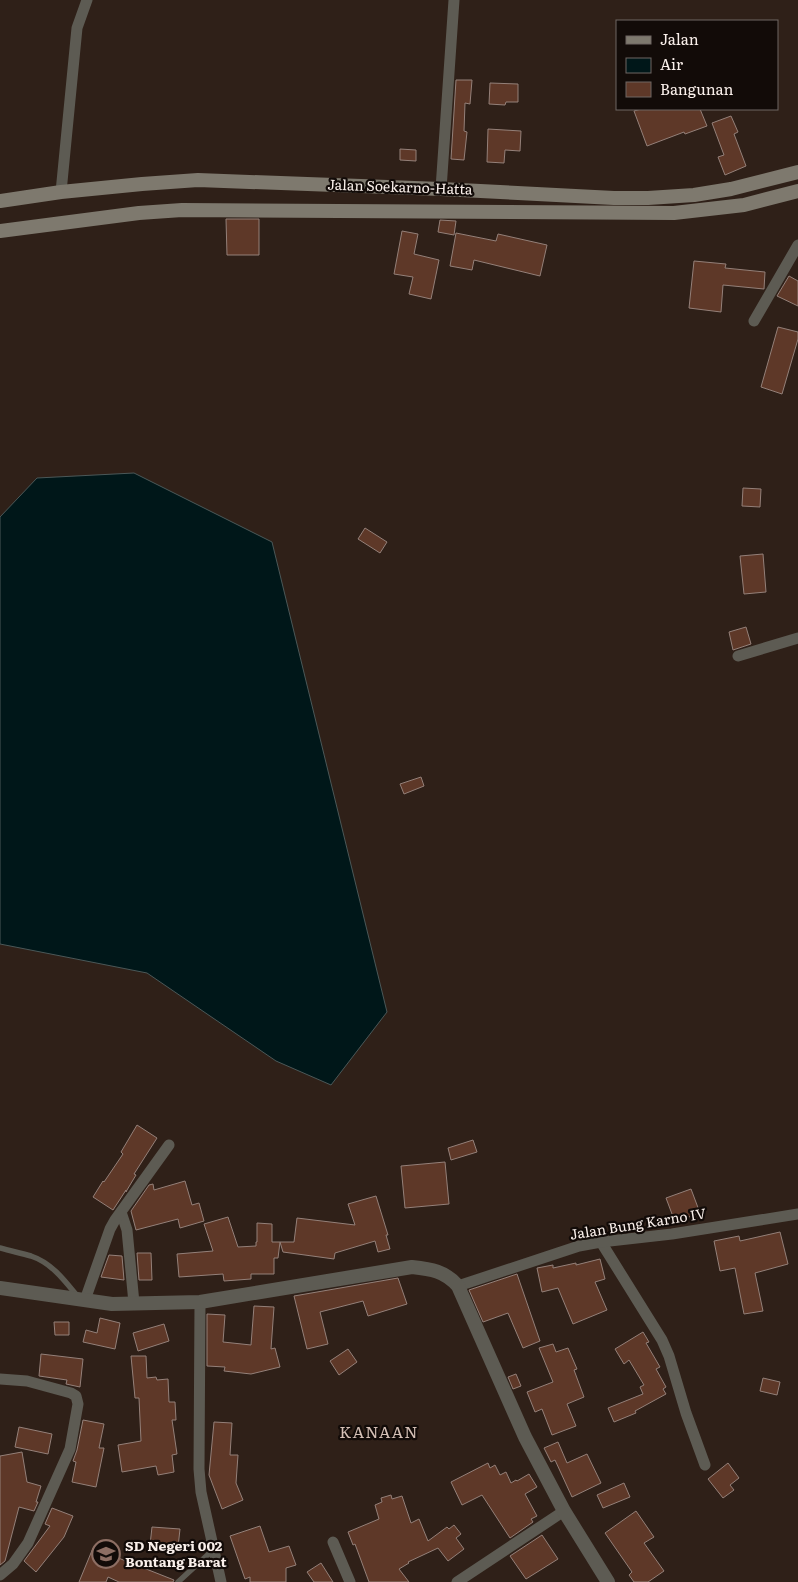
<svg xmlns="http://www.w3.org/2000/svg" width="798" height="1582" viewBox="0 0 798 1582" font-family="Literata,serif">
<rect width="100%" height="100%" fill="#2f2018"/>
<!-- water -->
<polygon fill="#001719" stroke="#4b5858" points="134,473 272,542 387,1012 331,1085 276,1061 147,973 0,944 0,517 37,478"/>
<!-- building -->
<g fill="#5e3828" stroke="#948079">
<polygon points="456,80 472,80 470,104 465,103 464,131 467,132 464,160 451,159"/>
<polygon points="490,83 518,84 518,102 506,102 505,105 489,104"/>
<polygon points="641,109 700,109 707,126 685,134 684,132 647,146 634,111"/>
<polygon points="731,116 738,132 734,134 746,166 725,175 718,157 724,155 712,123"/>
<polygon points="488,129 521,131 520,151 505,150 504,163 487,162"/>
<polygon points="400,149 416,150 416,161 400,160"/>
<polygon points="226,219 259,219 259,255 227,255"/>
<polygon points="440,220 456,221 454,235 438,232"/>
<polygon points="402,231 418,234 414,254 439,260 431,299 409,294 413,277 394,274"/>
<polygon points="456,233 496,241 498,234 547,245 540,276 474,260 472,270 450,266"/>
<polygon points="694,261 726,264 725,268 765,272 764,289 723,285 721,312 689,308"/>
<polygon points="789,276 798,281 798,306 777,296"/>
<polygon points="778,327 798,332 798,339 782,394 761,387"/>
<polygon points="743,488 761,489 760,507 742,506"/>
<polygon points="365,528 387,542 380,553 358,539"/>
<polygon points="763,554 766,592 744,594 740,556"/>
<polygon points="746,627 751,644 733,650 729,632"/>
<polygon points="421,777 424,786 404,794 400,784"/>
<polygon points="137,1125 157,1138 134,1174 136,1175 127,1190 126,1192 126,1190 113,1210 93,1197 103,1181 104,1182 123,1154 121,1152"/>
<polygon points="473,1140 477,1152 451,1160 448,1148"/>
<polygon points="445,1162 449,1204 405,1208 401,1166"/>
<polygon points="185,1181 192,1205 199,1203 204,1221 180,1228 178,1219 136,1230 131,1211 149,1185 153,1184 154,1190"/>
<polygon points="691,1189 700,1213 675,1222 666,1198"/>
<polygon points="376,1196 388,1235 386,1235 390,1249 378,1252 375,1241 335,1253 334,1259 283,1252 280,1242 294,1242 297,1218 355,1225 348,1204"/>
<polygon points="228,1217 238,1247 256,1246 256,1242 257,1242 257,1223 272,1224 272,1242 280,1242 278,1258 274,1258 274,1274 251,1274 251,1279 224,1281 223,1274 179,1277 177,1254 213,1251 204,1224"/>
<polygon points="780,1232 788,1264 755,1273 763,1311 744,1314 735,1268 720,1271 714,1241 739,1236 740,1241"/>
<polygon points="137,1253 151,1253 152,1280 139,1280"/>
<polygon points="109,1255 122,1256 124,1280 101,1277"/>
<polygon points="600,1259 605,1279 595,1282 607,1310 573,1324 558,1288 542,1292 537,1268 553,1265 553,1268 576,1263 576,1265"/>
<polygon points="517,1274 540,1341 523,1348 508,1313 483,1322 469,1290"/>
<polygon points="398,1278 407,1304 368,1316 363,1301 320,1312 328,1344 307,1349 294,1296"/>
<polygon points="254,1306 274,1307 271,1349 275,1348 280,1367 251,1374 224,1371 225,1367 207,1366 207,1314 225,1315 223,1342 251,1345"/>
<polygon points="100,1318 120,1323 115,1349 83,1342 86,1330 97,1333"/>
<polygon points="54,1322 69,1322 69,1335 55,1335"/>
<polygon points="164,1324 169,1341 138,1351 133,1333"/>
<polygon points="643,1332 649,1342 646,1343 660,1367 656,1369 666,1387 663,1389 666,1394 635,1411 636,1413 614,1422 608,1408 643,1394 640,1387 644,1385 629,1360 624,1364 615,1349"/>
<polygon points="553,1344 556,1352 568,1348 577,1369 574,1370 584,1397 567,1404 576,1426 552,1435 542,1409 535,1412 527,1392 553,1382 539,1348"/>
<polygon points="348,1349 357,1362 339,1375 330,1361"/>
<polygon points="41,1354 83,1359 80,1387 66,1384 67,1380 39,1376"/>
<polygon points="131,1356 146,1356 147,1378 156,1377 157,1380 168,1379 169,1402 175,1402 176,1420 172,1420 177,1454 172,1455 174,1472 158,1475 156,1466 122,1472 118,1445 141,1441 139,1398 135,1398"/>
<polygon points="516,1374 521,1386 513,1389 508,1377"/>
<polygon points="763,1378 780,1382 777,1395 760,1391"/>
<polygon points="83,1420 104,1424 99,1448 104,1448 96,1487 72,1482 76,1462 73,1461 77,1450"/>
<polygon points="214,1422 232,1423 230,1455 238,1455 236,1483 243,1500 222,1509 209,1475"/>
<polygon points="19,1427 52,1434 48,1454 15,1447"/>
<polygon points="558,1442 567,1463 587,1454 601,1483 572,1497 555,1460 551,1462 544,1448"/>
<polygon points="22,1452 27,1482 41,1486 36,1502 38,1502 34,1511 19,1507 5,1561 0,1565 0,1456"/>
<polygon points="488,1463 490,1468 495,1465 500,1475 506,1472 511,1483 516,1480 517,1481 529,1474 537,1487 525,1494 537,1516 531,1519 533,1522 510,1538 482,1495 462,1505 451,1482"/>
<polygon points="728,1463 739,1478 730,1485 734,1490 723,1498 708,1479"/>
<polygon points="624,1483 630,1497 603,1508 597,1495"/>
<polygon points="391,1495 392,1499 402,1496 411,1523 419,1519 428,1541 447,1527 449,1529 454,1525 461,1534 456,1538 464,1549 448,1561 438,1548 408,1562 409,1563 399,1569 409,1582 369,1582 355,1544 353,1545 348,1532 379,1519 375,1505 382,1502 381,1498"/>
<polygon points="52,1508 73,1516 64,1537 36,1572 24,1561 50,1526 45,1524"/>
<polygon points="636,1511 654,1537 644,1543 664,1571 648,1582 634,1582 629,1575 632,1572 605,1533"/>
<polygon points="260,1526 269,1552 289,1546 296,1565 286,1568 286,1582 250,1582 250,1577 245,1579 230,1536"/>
<polygon points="152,1527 180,1529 178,1547 150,1545"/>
<polygon points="542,1535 558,1559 526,1579 510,1556"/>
<polygon points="93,1548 174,1580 173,1582 119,1582 108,1577 106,1582 79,1582"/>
<polygon points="321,1563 333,1582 314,1582 307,1572"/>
</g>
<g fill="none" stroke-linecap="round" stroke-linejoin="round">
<!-- service -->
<g stroke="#5d5b53" stroke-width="5.5">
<path d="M0 1248C10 1251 21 1253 31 1256 52 1263 65 1281 78 1297"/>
<polyline points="178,1582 213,1550"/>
</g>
<!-- minor -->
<g stroke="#5d5b53" stroke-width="11">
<polyline points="441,189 454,0"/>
<polyline points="61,192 77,28 87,0"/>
<polyline points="754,321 798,245"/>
<polyline points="738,656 798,638"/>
<polyline points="121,1212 127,1230 134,1303"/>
<polyline points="601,1242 662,1340 669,1356 686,1413 705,1465"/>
<polyline points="458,1286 579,1246 601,1242 672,1234 798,1214"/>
<polyline points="85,1300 110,1229 115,1220 169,1145"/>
<polyline points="200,1302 199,1469 201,1492 221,1582"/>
<polyline points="0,1379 27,1381 71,1393 76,1396 78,1404 70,1449 28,1543 13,1564 0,1575"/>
<polyline points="333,1542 350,1582"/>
<polyline points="457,1582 564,1511"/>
</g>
<!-- tertiary -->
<path stroke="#5d5b53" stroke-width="14" d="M0 1288 112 1304 200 1302 412 1267C431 1269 445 1271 458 1286L525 1437 564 1511 608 1582"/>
<!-- secondary -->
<g stroke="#7e796e" stroke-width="14">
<polyline points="0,201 61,192 142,184 198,180 441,189 614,198 648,198 694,195 731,189 798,172"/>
<polyline points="0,231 139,213 182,210 674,213 744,205 798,191"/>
</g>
</g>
<!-- icons -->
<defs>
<symbol id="school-ring" viewBox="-11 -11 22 22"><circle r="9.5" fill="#120b08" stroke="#8d6e63" stroke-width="1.5"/><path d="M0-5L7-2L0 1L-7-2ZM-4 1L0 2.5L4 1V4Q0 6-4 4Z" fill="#8d6e63"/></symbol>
</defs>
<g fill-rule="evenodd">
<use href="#school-ring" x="90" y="1538" width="32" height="32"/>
</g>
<g text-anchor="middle" stroke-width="4.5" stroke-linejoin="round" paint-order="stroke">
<!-- street labels -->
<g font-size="14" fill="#faf0eb" stroke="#120b08">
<text transform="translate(400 187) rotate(2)" y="5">Jalan Soekarno-Hatta</text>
<text transform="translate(638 1224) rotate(-9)" y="5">Jalan Bung Karno IV</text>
</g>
<!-- poi labels -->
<g font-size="14" font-weight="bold" fill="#faf0eb" stroke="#120b08" text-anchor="start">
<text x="125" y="1551">SD Negeri 002<tspan x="125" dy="16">Bontang Barat</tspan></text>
</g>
<!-- quarter labels -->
<g font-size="16" letter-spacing="1" fill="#d5c0b6" stroke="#120b08">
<text x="379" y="1438">KANAAN</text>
</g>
</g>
<!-- legend -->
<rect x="616" y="20" width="162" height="90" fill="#120b08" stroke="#6f6763"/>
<rect x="626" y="36" width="25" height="8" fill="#7e796e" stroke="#6f6763"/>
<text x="660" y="45" font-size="15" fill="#faf0eb">Jalan</text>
<rect x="626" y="58" width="25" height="15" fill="#001719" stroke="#6f6763"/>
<text x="660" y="70" font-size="15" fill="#faf0eb">Air</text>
<rect x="626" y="82" width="25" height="15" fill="#5e3828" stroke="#6f6763"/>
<text x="660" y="95" font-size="15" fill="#faf0eb">Bangunan</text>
</svg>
